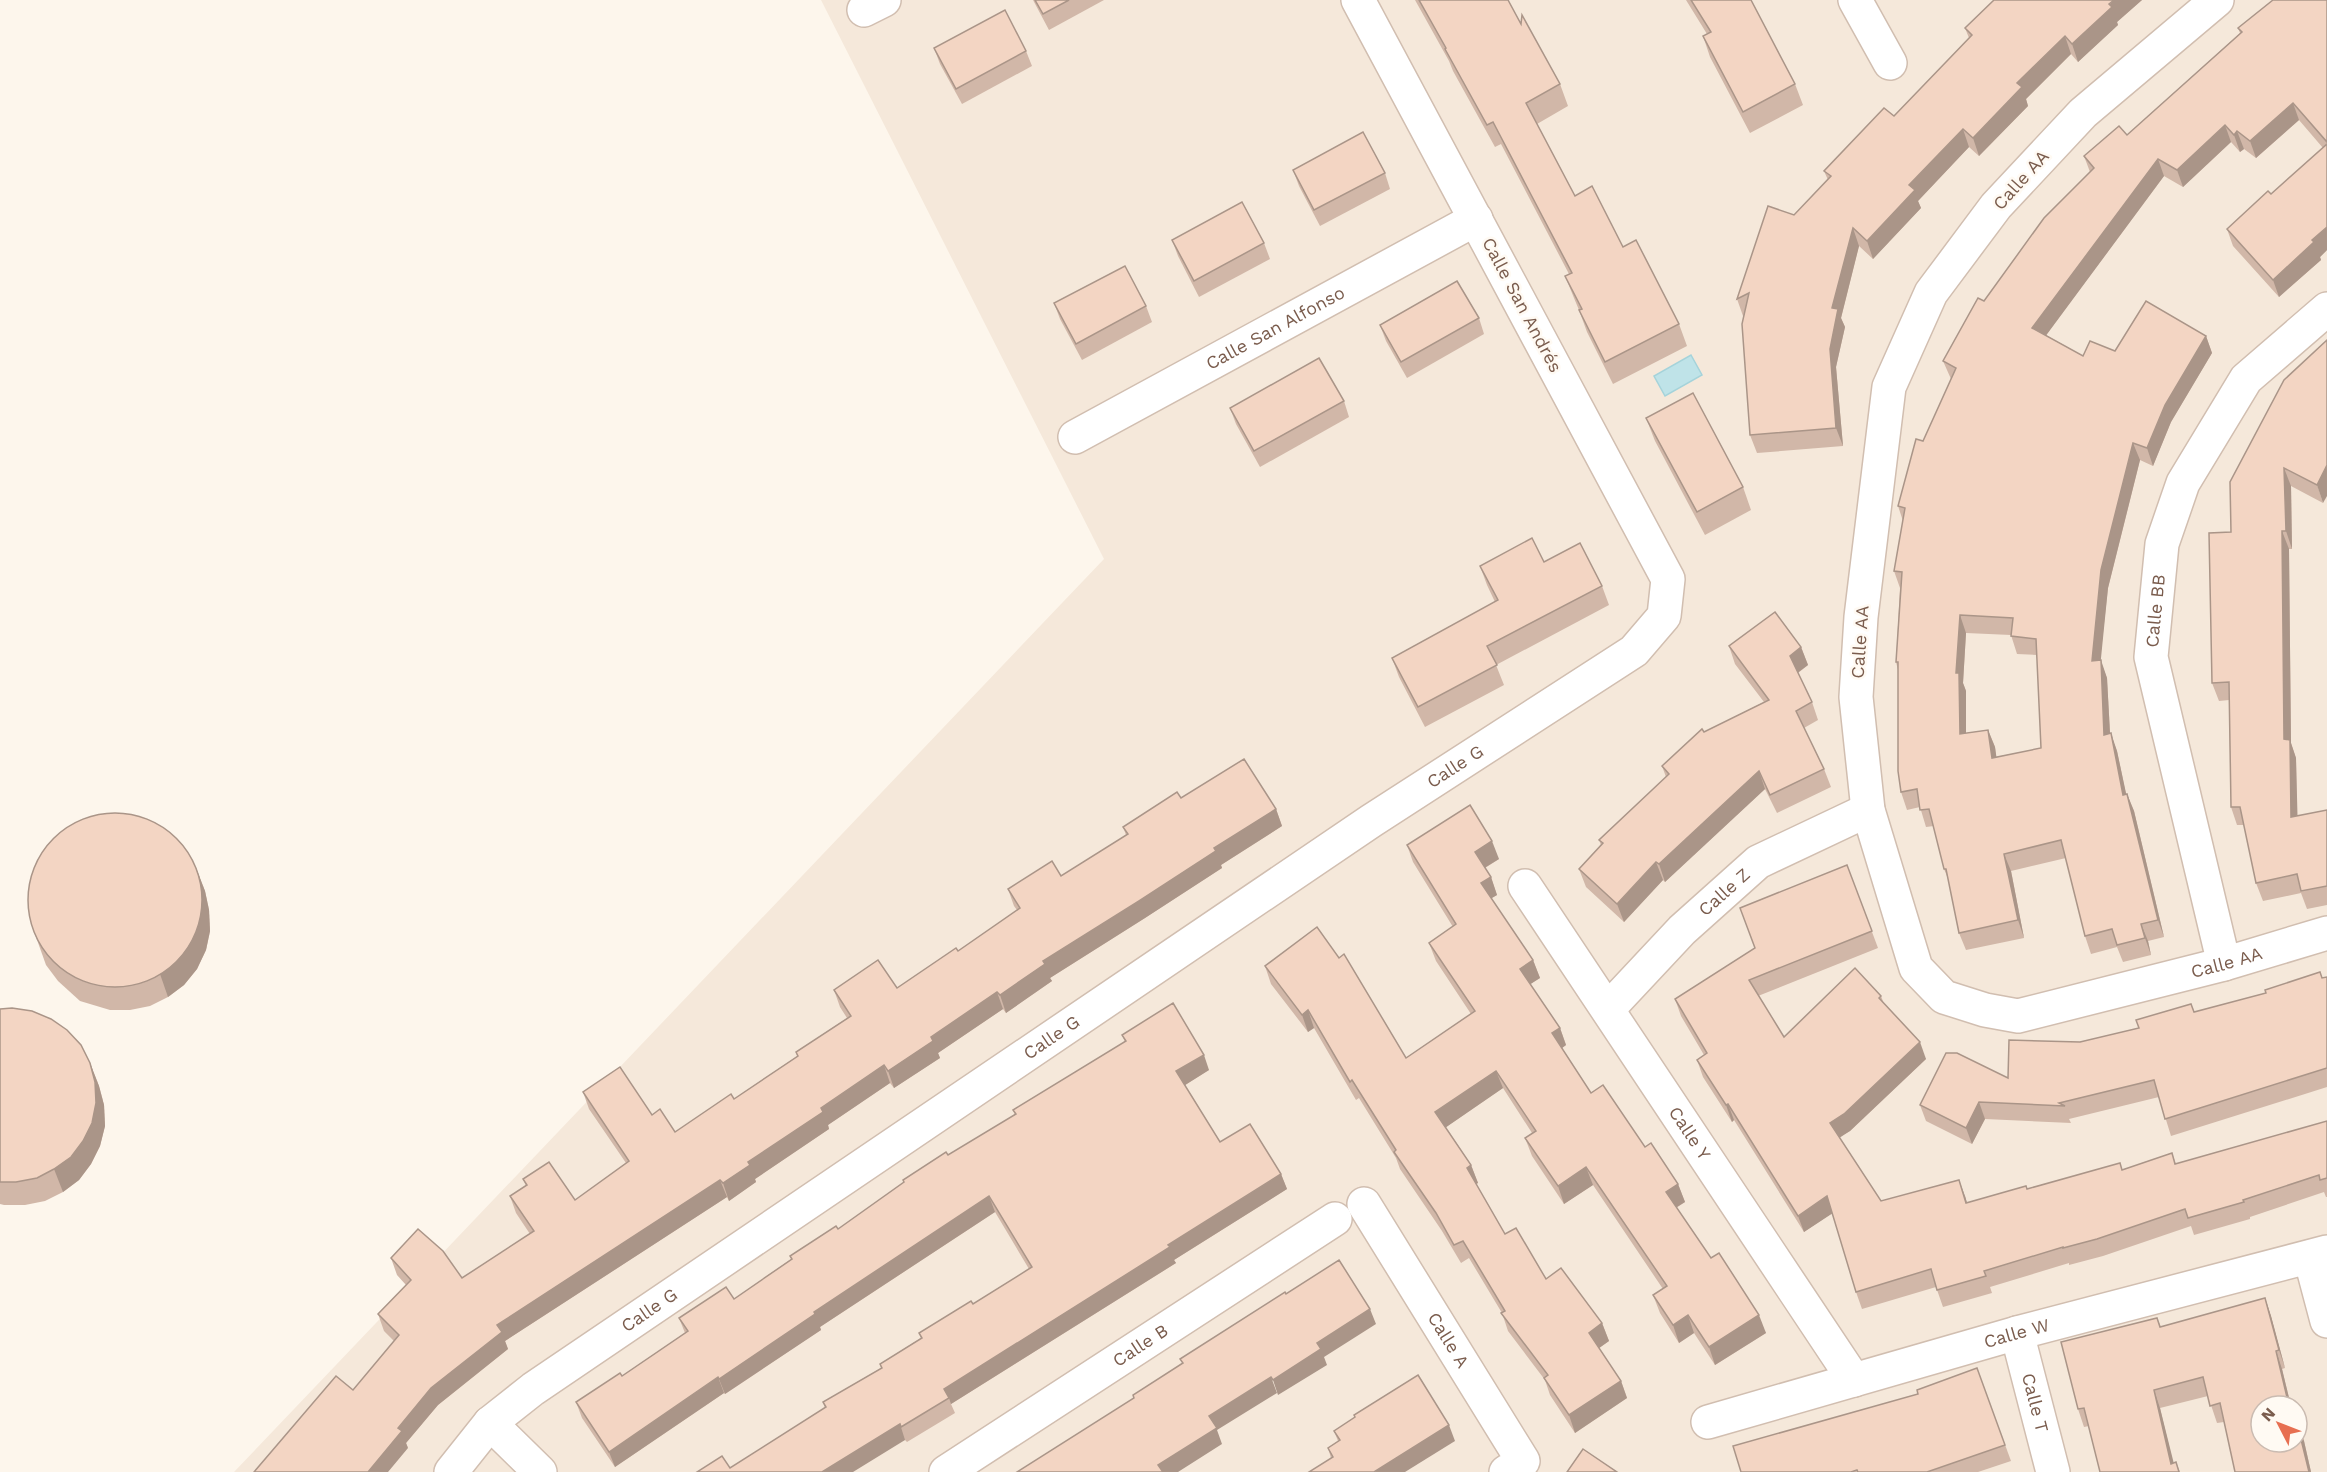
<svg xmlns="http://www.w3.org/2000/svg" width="2327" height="1472" viewBox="0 0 2327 1472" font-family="'Work Sans',sans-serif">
<rect width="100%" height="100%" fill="#fdf6ec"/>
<!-- residential -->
<path fill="#f5e8da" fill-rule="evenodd" d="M821 0H2327V1472H234L1104 559ZM2261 1406H2297V1442H2261Z"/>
<!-- water -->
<polygon fill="#bfe3e8" stroke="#a5d3da" stroke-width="1.5" points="1691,355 1702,375 1665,396 1654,376"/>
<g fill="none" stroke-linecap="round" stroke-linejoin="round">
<defs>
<g id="minor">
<polyline points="1855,0 1890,63"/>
<path id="s1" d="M2217 0 2083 113 1996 206 1931 293 1889 387 1861 617 1856 697 1868 810 1916 968 1944 997 1985 1010 2018 1016 2224 964 2327 933"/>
<polyline points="864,10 884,0"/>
<path id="s2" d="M1075 437 1476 219"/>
<path id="s3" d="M1525 886 1854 1380"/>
<path id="s4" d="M2224 964 2151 657 2162 544 2183 483 2246 379 2327 309"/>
<path id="s5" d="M1608 1009 1682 930 1758 862 1868 810"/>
<path id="s6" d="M1364 1204 1523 1461 1506 1472"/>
<polyline points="2310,1257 2327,1321"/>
<path id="s7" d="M2017 1333 2053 1472"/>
<path id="s8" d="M1708 1422 2017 1333 2327 1252"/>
<polyline points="490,1423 540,1472"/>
<path id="s9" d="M451 1472 490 1423 533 1389 1371 821 1634 651 1664 616 1668 579 1358 0"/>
<path id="s10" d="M946 1472 1335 1219"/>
</g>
</defs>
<!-- minor casing -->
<use href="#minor" stroke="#d1beb0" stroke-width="36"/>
<!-- minor -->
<use href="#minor" stroke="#fff" stroke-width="33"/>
</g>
<!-- wall -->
<g fill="#d1b7a8" fill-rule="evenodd">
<polygon points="1033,0 1104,0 1049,30"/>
<polygon points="1415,0 1508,0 1521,24 1560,84 1568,106 1537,124 1575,196 1623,247 1679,324 1687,346 1613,384 1587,332 1579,310 1574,298 1565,276 1569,274 1501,144 1495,147 1453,71 1449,61"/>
<polygon points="1686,0 1751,0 1795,84 1803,105 1750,133 1710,57 1703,36 1707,34"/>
<polygon points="1994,0 2142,0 2117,22 2118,25 2078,62 2071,54 2026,99 2028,106 1979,156 1969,147 1918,201 1921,208 1873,259 1859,246 1841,318 1845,327 1836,367 1843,446 1757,453 1750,435 1743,316 1737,299 1794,215 1828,180 1824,171 1894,116 1969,38 1965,28"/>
<path d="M2327 0V250L2320 257 2321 260 2279 297 2233 246 2227 229 2271 194 2323 148 2299 120 2256 158 2244 149 2240 152 2231 142 2183 187 2164 176 2046 335 2083 356 2206 336 2212 353 2171 422 2153 466 2140 460 2108 588 2100 660 2107 678 2110 733 2117 751 2126 794H2127L2134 811 2164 937 2148 941 2151 955 2123 962 2117 947 2091 954 2085 936 2066 858 2011 871 2024 938 1966 950 1959 933 1949 881 1944 869 1934 826 1926 827 1920 807 1907 810 1901 792 1898 670 1896 662 1900 588 1894 571 1903 521 1898 506 1951 379 1943 361 1984 301 2090 172 2084 156 2127 135 2240 33 2238 28ZM1966 633 2011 635 2017 654 2037 655 2041 748 1996 757 1995 747 1988 730 1966 733V691L1963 683Z"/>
<polygon points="934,48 1026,51 1032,66 962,104 940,64"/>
<polygon points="1293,170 1385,173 1390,189 1320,226 1299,186"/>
<polygon points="1172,240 1264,243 1270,259 1199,297 1178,256"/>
<polygon points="1054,303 1146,306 1152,322 1082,360 1060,319"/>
<polygon points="1479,318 1484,334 1407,378 1386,341 1380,325"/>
<polygon points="2284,380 2323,503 2291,486 2292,549 2289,549 2291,743 2296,758 2297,816 2327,810 2327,905 2307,909 2301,893 2263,901 2256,883 2244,825 2237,825 2231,807 2229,700 2219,701 2212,683 2231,532"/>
<polygon points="1344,401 1349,417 1260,467 1236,424 1230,408"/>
<polygon points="1646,418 1743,487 1751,510 1705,535 1655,441"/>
<polygon points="1544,562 1602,586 1609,605 1496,665 1504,685 1425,727 1399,677 1392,658 1495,602 1487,585 1480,566"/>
<polygon points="1729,646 1801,647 1808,665 1798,673 1812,702 1818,720 1804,728 1824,769 1831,787 1777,813 1765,789 1665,882 1663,880 1624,922 1586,887 1579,869 1601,845 1599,840 1666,777 1662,766 1704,732 1764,702 1735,664"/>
<polygon points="1181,798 1276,809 1282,826 1221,865 1222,868 1145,918 1050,978 1052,981 1006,1013 1003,1009 938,1053 940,1058 894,1088 890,1083 828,1125 829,1129 755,1179 756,1182 729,1201 727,1197 505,1341 508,1349 438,1405 406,1443 408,1448 353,1390 394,1341 384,1331 378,1314 406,1285 397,1275 391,1258 462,1278 530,1234 516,1213 510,1196 526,1186 523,1179 575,1200 626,1163 589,1109 583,1092 652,1115 675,1132 734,1099 797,1056 796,1052 847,1018 840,1007 834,990 897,988 958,951 1017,910 1014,906 1008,889 1061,876 1126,835 1123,827"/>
<polygon points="1407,845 1499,859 1485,868 1491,877 1497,895 1491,898 1533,960 1540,978 1530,984 1560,1028 1566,1045 1562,1048 1591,1093 1645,1147 1678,1184 1685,1202 1676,1208 1711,1258 1766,1333 1715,1365 1694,1333 1679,1343 1660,1313 1653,1295 1663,1289 1593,1185 1564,1204 1532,1156 1525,1138 1532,1133 1503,1088 1446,1127 1471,1165 1478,1183 1476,1184 1505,1234 1546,1279 1602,1323 1609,1341 1599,1348 1621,1381 1627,1398 1575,1433 1550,1395 1545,1380 1508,1331 1502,1313 1469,1258 1461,1263 1442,1231 1400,1169 1396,1158 1359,1098 1356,1100 1314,1028 1308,1032 1271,984 1265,966 1406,1058 1471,1014 1436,961 1429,943 1453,927 1413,862"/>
<polygon points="1847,865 1878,948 1758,996 1784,1037 1881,996 1884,1004 1926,1059 1850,1131 1839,1137 1881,1201 1965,1196 1967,1203 2027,1189 2122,1170 2172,1153 2176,1164 2327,1121 2327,1197 2326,1197 2324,1192 2250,1217 2250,1219 2194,1235 2191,1226 2103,1256 2069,1265 2069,1263 1990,1287 1992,1293 1943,1307 1936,1287 1862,1309 1856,1292 1832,1213 1804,1232 1734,1120 1732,1122 1703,1077 1697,1060 1704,1055 1681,1016 1675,999 1755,948 1740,908"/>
<polygon points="196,868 205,891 209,910 210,931 206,950 197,969 184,985 168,997 150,1006 130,1010 110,1010 80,1001 58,981 46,965 31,923"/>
<polygon points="2327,977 2327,1087 2171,1136 2159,1097 2069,1119 2071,1123 1985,1119 1972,1144 1926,1121 1920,1105 2008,1078 2080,1042 2139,1028 2194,1012"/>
<polygon points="0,1009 90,1063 99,1086 104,1105 105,1126 100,1146 91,1164 79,1180 63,1192 45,1201 25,1205 4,1205 0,1204"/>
<polygon points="1122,1035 1209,1070 1185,1085 1220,1142 1281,1174 1287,1189 1174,1260 1176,1263 951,1404 955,1413 907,1442 905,1440 730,1468 825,1408 823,1402 881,1368 880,1364 921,1338 919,1333 973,1304 1029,1269 995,1212 820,1327 821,1330 725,1394 724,1393 615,1467 582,1418 576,1402 622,1376 685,1333 679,1318 734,1299 791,1259 790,1256 838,1229 948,1155 1015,1115 1013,1110 1125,1042"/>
<polygon points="2265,1298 2271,1316 2285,1368 2282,1369 2291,1406 2261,1406 2261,1442 2297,1442 2297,1423 2304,1441 2311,1472 2235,1472 2224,1422 2217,1423 2208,1396 2160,1408 2173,1463 2176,1462 2180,1472 2100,1472 2089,1426 2084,1427 2078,1409 2061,1342 2157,1318 2161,1327"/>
<polygon points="1977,1368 2011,1461 1978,1472 1741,1472"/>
<polygon points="1334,1431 1455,1441 1331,1458 1328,1448 1338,1441"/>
</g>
<!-- shaded-wall -->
<g fill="#aa9588">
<polygon points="2114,0 2142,0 2117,22 2118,25 2078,62 2072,44"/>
<polygon points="2065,36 2071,54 2026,99 2028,106 1979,156 1973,138 2017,83"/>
<polygon points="2293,103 2299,120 2256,158 2250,141"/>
<polygon points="2225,125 2231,142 2183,187 2177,170"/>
<polygon points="1963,129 1969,147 1918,201 1921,208 1873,259 1867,241 1909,185"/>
<polygon points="2237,131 2244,149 2240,152 2234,135"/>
<polygon points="2158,159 2164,176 2039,345 2032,328"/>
<polygon points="2327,227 2327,250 2320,257 2321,260 2279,297 2273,280 2312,240"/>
<polygon points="1853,228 1859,246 1841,318 1845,327 1836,367 1843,446 1836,428 1830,349 1832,308"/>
<polygon points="2206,336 2212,353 2171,422 2153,466 2147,448 2165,405"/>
<polygon points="2133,443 2140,460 2108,588 2099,678 2092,661 2101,570"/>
<polygon points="2327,465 2327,496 2323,503 2317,485"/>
<polygon points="2284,468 2291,486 2292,549 2286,531"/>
<polygon points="2282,531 2289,549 2291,743 2296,758 2298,835 2291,817 2284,739"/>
<polygon points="1960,615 1966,633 1963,683 1966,691 1966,752 1960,734 1956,673"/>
<polygon points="1801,647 1808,665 1796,674 1790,656"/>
<polygon points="2101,660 2107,678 2111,752 2104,735"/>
<polygon points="1988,730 1995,747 1999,775 1992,758"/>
<polygon points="2111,733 2117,751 2130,812 2123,795"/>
<polygon points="1759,771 1765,789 1665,882 1659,864"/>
<polygon points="2127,794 2134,811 2164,937 2158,920"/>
<polygon points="1276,809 1282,826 1221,865 1222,868 1145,918 1050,978 1052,981 1006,1013 1000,995 1043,961 1214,848"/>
<polygon points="1492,841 1499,859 1481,870 1475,852"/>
<polygon points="2004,854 2011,871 2024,938 2018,920"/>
<polygon points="1656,862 1663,880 1624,922 1617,904"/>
<polygon points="196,868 205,891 209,910 210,931 206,950 197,969 184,985 168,997 160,974"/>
<polygon points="1491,877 1497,895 1487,901 1481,883"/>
<polygon points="2141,924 2148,941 2151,955 2145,938"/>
<polygon points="1533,960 1540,978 1526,987 1520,969"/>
<polygon points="997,992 1003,1009 938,1053 940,1058 894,1088 888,1071 931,1037"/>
<polygon points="1308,1010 1314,1028 1308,1032 1302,1015"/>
<polygon points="1560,1028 1566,1045 1558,1051 1552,1033"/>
<polygon points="1920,1042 1926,1059 1850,1131 1836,1140 1830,1123"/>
<polygon points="1204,1055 1209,1070 1182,1087 1176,1071"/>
<polygon points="90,1063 99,1086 104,1105 105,1126 100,1146 91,1164 79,1180 63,1192 54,1169"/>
<polygon points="884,1065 890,1083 828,1125 829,1129 755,1179 756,1182 729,1201 723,1183 748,1162 821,1108"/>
<polygon points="1496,1071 1503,1088 1442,1130 1435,1112"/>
<polygon points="1979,1102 1985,1119 1972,1144 1966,1128"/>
<polygon points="1728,1104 1734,1120 1732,1122 1726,1105"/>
<polygon points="1471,1165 1478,1183 1474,1185 1467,1168"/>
<polygon points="1586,1167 1593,1185 1564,1204 1558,1186"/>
<polygon points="1281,1174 1287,1189 1174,1260 1176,1263 951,1404 949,1398 944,1389 1168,1245"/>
<polygon points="720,1180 727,1197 505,1341 508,1349 438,1405 406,1443 408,1448 388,1472 368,1472 398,1428 431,1388 497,1325"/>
<polygon points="1959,1180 1965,1196 1972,1220 1966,1203"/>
<polygon points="1678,1184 1685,1202 1672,1210 1666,1192"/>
<polygon points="989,1196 995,1212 820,1327 821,1330 725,1394 719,1379 814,1312"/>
<polygon points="1827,1196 1833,1213 1804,1232 1798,1216"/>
<polygon points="2265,1298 2271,1316 2285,1368 2279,1350"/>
<polygon points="1370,1309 1376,1324 1324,1357 1327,1365 1278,1395 1273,1380 1317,1343"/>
<polygon points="1688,1315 1694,1333 1679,1343 1673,1325"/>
<polygon points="1759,1315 1766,1333 1715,1365 1709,1347"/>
<polygon points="1602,1323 1609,1341 1595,1351 1589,1333"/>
<polygon points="2276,1351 2282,1369 2291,1406 2289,1406"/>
<polygon points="718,1377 724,1393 615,1467 609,1452"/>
<polygon points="1271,1377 1277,1393 1217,1430 1222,1444 1178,1472 1161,1472 1158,1465 1209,1416"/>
<polygon points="1621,1381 1627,1398 1575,1433 1569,1415"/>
<polygon points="2154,1390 2160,1408 2176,1472 2171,1464"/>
<polygon points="2297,1423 2304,1441 2311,1472 2309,1472"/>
<polygon points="900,1424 905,1440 853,1472 822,1472"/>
<polygon points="1449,1425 1455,1441 1405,1472 1374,1472"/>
</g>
<!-- building -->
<g fill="#f3d5c3" stroke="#aa9588" stroke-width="1.5" fill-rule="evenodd">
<polygon points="1035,0 1069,0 1043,14"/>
<polygon points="1419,0 1508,0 1521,24 1522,15 1560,84 1526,103 1575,196 1592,186 1623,247 1636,240 1679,324 1605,362 1579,310 1582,309 1565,276 1572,273 1493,122 1487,125 1445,49 1446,48"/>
<polygon points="1691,0 1751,0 1795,84 1743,112 1703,36 1711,32"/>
<polygon points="1994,0 2114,0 2109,4 2112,7 2072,44 2065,36 2017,83 2022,87 1973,138 1963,129 1909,185 1915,190 1867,241 1853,228 1832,308 1838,309 1830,349 1836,428 1750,435 1742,324 1749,293 1737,299 1768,206 1794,215 1831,176 1824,171 1884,108 1894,116 1972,35 1965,28"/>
<path d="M2273 0H2327V142L2293 103 2250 141 2237 131 2234 135 2225 125 2177 170 2158 159 2032 328 2083 356 2090 341 2115 351 2146 301 2206 336 2165 405 2147 448 2133 443 2101 570 2092 661 2101 660 2104 735 2111 733 2123 795 2127 794 2158 920 2141 924 2145 938 2117 945 2112 929 2085 936 2061 840 2004 854 2018 920 1959 933 1946 869H1944L1929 809 1920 810 1917 789 1901 792 1898 771V662H1896L1902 572 1894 571 1905 508 1898 506 1916 439 1923 441 1956 368 1943 361 1978 298 1984 301 2044 218 2094 168 2084 156 2119 126 2127 135 2242 32 2238 28ZM1960 615 2013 618 2011 636 2036 639 2041 748 1992 758 1988 730 1960 734 1959 673H1956Z"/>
<polygon points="1005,10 1026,51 956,89 934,48"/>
<polygon points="1363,132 1385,173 1314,210 1293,170"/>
<polygon points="2327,144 2327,227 2312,240 2314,242 2273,280 2227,229 2268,191 2271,194"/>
<polygon points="1242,202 1264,243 1194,281 1172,240"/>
<polygon points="1125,266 1146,306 1076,344 1054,303"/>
<polygon points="1457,281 1479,318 1401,362 1380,325"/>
<polygon points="2327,340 2327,465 2317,485 2284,468 2286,531 2282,531 2284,739 2290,740 2291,817 2327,810 2327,886 2301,891 2297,874 2256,883 2240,807 2231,807 2229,682 2212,683 2209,533 2231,532 2230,482 2284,380"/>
<polygon points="1319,358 1344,401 1254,451 1230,408"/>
<polygon points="1693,393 1743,487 1697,512 1646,418"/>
<polygon points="1532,538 1544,562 1580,543 1602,586 1487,646 1497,665 1418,707 1392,658 1498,600 1480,566"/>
<polygon points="1775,612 1801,647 1790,656 1812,702 1796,711 1824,769 1770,795 1759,771 1659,864 1656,862 1617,904 1579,869 1603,843 1599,840 1669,774 1662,766 1702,729 1704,732 1769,700 1729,646"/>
<polygon points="1244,759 1276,809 1214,848 1216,851 1139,901 1043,961 1045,964 1000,995 997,992 931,1037 933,1041 888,1071 884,1065 821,1108 823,1112 748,1162 750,1165 723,1183 720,1180 497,1325 502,1332 431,1388 398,1428 402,1431 368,1472 254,1472 336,1376 353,1390 399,1335 378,1314 411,1280 391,1258 418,1229 443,1251 462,1278 534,1231 510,1196 527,1185 523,1179 549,1162 575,1200 629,1161 583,1092 620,1067 652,1115 660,1109 675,1132 731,1094 734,1099 798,1056 796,1052 851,1016 834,990 878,960 897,988 956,948 958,951 1020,908 1008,889 1052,861 1061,876 1128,834 1123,827 1177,792 1181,798"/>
<polygon points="1470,805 1492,841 1475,852 1491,877 1481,883 1533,960 1520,969 1560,1028 1552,1033 1591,1093 1603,1085 1645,1147 1651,1143 1678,1184 1666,1192 1711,1258 1719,1253 1759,1315 1709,1347 1688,1315 1673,1325 1653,1295 1667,1286 1586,1167 1558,1186 1525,1138 1536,1131 1496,1071 1435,1112 1471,1165 1467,1168 1505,1234 1516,1228 1546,1279 1561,1268 1602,1323 1589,1333 1621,1381 1569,1415 1544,1378 1548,1375 1501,1313 1505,1311 1463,1241 1454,1245 1436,1213 1394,1152 1396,1150 1352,1080 1350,1082 1308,1010 1302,1015 1265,966 1317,927 1339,958 1344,954 1406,1058 1475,1011 1429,943 1456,924 1407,845"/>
<circle cx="115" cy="900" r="87"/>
<polygon points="1847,865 1872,931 1749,980 1784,1037 1855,968 1881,996 1879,998 1920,1042 1844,1114 1830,1123 1881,1201 1959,1180 1966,1203 2026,1186 2027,1189 2120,1163 2122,1170 2172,1153 2175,1164 2327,1121 2327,1178 2320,1180 2319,1175 2243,1200 2244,1202 2188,1218 2185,1209 2097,1239 2063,1248 2063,1247 1984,1271 1986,1276 1937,1290 1931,1269 1856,1292 1827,1196 1798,1216 1728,1104 1726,1105 1697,1060 1707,1053 1675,999 1755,948 1740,908"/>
<polygon points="2320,972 2322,978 2327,977 2327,1068 2165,1119 2154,1080 2059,1103 2065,1106 1979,1102 1966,1128 1920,1105 1946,1053 1957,1053 2008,1078 2009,1040 2080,1042 2139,1028 2136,1020 2191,1004 2194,1012 2266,993 2265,990"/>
<polygon points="1173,1003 1204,1055 1176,1071 1220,1142 1250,1124 1281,1174 1168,1245 1170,1247 944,1389 949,1398 901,1427 900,1424 822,1472 697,1472 722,1456 730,1468 826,1407 823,1402 882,1368 880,1364 922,1338 919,1333 971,1301 973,1304 1032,1267 989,1196 814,1312 815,1314 719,1379 718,1377 609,1452 576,1402 620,1373 622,1376 688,1331 679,1318 726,1287 734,1299 792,1259 790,1256 836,1226 838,1229 904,1182 903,1180 946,1152 948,1155 1016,1114 1013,1110 1126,1041 1122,1035"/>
<polygon points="12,1008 32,1011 51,1019 67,1030 81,1045 90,1063 95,1082 96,1103 92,1123 83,1141 71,1157 54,1169 37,1178 16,1182 0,1182 0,1009"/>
<polygon points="1339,1260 1370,1309 1317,1343 1321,1349 1273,1380 1271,1377 1209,1416 1217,1428 1158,1465 1163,1472 1017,1472 1134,1398 1133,1395 1183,1363 1180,1359 1285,1292 1286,1294"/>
<polygon points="2265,1298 2279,1350 2276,1351 2289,1406 2261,1406 2261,1442 2297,1442 2297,1423 2309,1472 2235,1472 2220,1403 2210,1406 2203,1377 2154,1390 2171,1464 2176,1462 2179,1472 2100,1472 2084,1408 2078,1409 2061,1342 2157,1318 2160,1327"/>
<polygon points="1977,1368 2005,1445 1927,1472 1858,1472 1857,1470 1851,1472 1741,1472 1733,1446 1918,1394 1917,1390"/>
<polygon points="1418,1375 1449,1425 1374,1472 1309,1472 1333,1457 1328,1448 1340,1440 1334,1431 1355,1417 1354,1415"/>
<polygon points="1583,1449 1617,1472 1567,1472"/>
</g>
<g text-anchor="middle" stroke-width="5" stroke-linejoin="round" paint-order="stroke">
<!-- street labels -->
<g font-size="18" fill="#7a5c4d" stroke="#fffaf3">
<text transform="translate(2021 180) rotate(-48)" y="6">Calle AA</text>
<text transform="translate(1522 305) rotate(62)" y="6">Calle San Andrés</text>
<text dy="6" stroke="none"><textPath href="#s2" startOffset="228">Calle San Alfonso</textPath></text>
<text dy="6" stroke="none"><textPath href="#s4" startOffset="362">Calle BB</textPath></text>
<text transform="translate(1860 642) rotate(-86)" y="6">Calle AA</text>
<text dy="6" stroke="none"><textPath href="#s9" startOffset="1230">Calle G</textPath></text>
<text dy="6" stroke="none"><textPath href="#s5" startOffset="165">Calle Z</textPath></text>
<text dy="6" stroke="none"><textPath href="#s1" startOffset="1437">Calle AA</textPath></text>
<text dy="6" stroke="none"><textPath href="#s9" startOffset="744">Calle G</textPath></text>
<text dy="6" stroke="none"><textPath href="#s3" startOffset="297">Calle Y</textPath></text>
<text dy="6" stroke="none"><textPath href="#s9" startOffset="258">Calle G</textPath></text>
<text dy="6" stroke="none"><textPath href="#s8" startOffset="321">Calle W</textPath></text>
<text dy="6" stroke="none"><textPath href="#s6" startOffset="160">Calle A</textPath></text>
<text dy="6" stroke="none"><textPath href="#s10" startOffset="232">Calle B</textPath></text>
<text dy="6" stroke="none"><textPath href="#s7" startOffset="72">Calle T</textPath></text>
</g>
</g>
<!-- north arrow -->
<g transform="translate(2279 1424) rotate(312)"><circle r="28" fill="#fffaf3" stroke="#cabbb1" stroke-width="1.5"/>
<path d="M0-4.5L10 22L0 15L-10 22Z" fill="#e76f51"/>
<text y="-9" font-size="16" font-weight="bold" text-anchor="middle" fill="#7a5c4d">N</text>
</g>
</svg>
